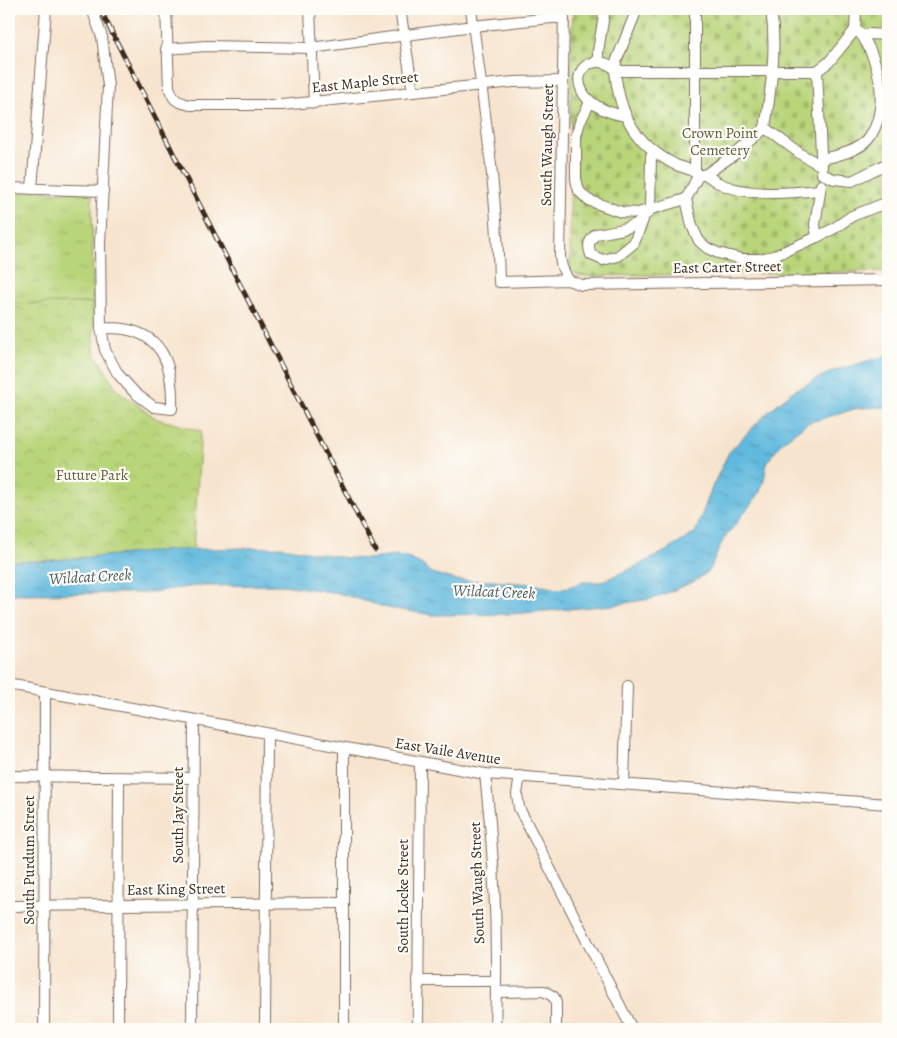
<svg xmlns="http://www.w3.org/2000/svg" width="897" height="1038" viewBox="0 0 897 1038" font-family="Alegreya,serif">
<defs>
<pattern id="grass-tufts" width="24" height="20" patternUnits="userSpaceOnUse" patternTransform="scale(1.25)"><rect width="24" height="20" fill="#b9d57a"/><path d="M3 7l-1-3M5 7V3M7 7l1-3M15 17l-1-3M17 17v-4M19 17l1-3" fill="none" stroke="#a0b769"/></pattern>
<pattern id="cemetery-stones" width="16" height="16" patternUnits="userSpaceOnUse" patternTransform="scale(1.25)"><rect width="16" height="16" fill="#b9d57a"/><path d="M2 7V4a2 2 0 0 1 4 0v3zM10 15v-3a2 2 0 0 1 4 0v3z" fill="#a0b769"/></pattern>
<pattern id="park-crowns" width="20" height="18" patternUnits="userSpaceOnUse" patternTransform="scale(1.25)"><rect width="20" height="18" fill="#b9d57a"/><path d="M2 6a3 3 0 1 1 6 0M12 15a3 3 0 1 1 6 0" fill="none" stroke="#a0b769"/></pattern>
<pattern id="water-ripples" width="26" height="14" patternUnits="userSpaceOnUse" patternTransform="scale(1.25)"><rect width="26" height="14" fill="#61b9de"/><path d="M2 4q2-2 4 0t4 0M15 11q2-2 4 0t4 0" fill="none" stroke="#5197b3"/></pattern>
</defs>
<rect width="100%" height="100%" fill="#fdfcf7"/>
<filter id="ink" filterUnits="userSpaceOnUse"><feTurbulence type="fractalNoise" baseFrequency=".02" numOctaves="2"/><feDisplacementMap in="SourceGraphic" scale="10" xChannelSelector="R" yChannelSelector="G"/><feConvolveMatrix kernelMatrix="1 2 1 2 8 2 1 2 1" color-interpolation-filters="sRGB"/></filter>
<filter id="wash" filterUnits="userSpaceOnUse"><feTurbulence type="fractalNoise" baseFrequency=".0096" numOctaves="4" result="noise"/><feDisplacementMap in="SourceGraphic" scale="20" xChannelSelector="R" yChannelSelector="G"/><feGaussianBlur stdDeviation="1.12" result="paint"/><feColorMatrix in="noise" values="0 0 0 0 0 0 0 0 0 0 0 0 0 0 0 0 0 1.4 0 .05"/><feComposite in="paint" operator="in"/></filter>
<g filter="url(#wash)">
<rect width="100%" height="100%" fill="#f7e4ce"/>
<!-- grass -->
<polygon fill="url(#grass-tufts)" stroke="#7a804c" points="9,191 92,192 93,303 9,304"/>
<!-- cemetery -->
<path fill="url(#cemetery-stones)" stroke="#7a804c" d="M573 9H888V271L585 276C576 275 573 274 570 266L571 67Z"/>
<!-- park -->
<polygon fill="url(#park-crowns)" stroke="#7a804c" points="93,303 94,352 117,390 157,419 201,431 193,550 9,563 9,304"/>
<!-- water -->
<polygon fill="url(#water-ripples)" stroke="#4e727e" points="888,355 888,407 858,408 807,423 782,442 767,462 764,480 759,494 723,540 709,571 695,581 655,598 614,605 512,614 433,615 388,608 338,593 283,585 196,586 144,593 9,594 9,561 45,561 173,550 282,547 346,558 370,559 396,556 406,557 421,564 432,573 456,580 493,581 533,584 557,589 569,587 582,582 600,582 637,566 666,551 695,533 713,485 729,452 767,413 793,391 833,371"/>
</g>
<g filter="url(#ink)">
<g fill="none" stroke-linecap="round" stroke-linejoin="round">
<defs>
<g id="minor">
<path d="M92 9 102 37 108 86 100 244 101 328 105 350 118 374 135 393 154 407 172 409C173 372 167 336 124 329 116 328 108 328 101 328"/>
<path d="M166 9 169 87C174 101 175 101 190 105H282L514 82 563 81"/>
<polyline points="310,9 314,103"/>
<polyline points="400,9 413,92"/>
<path d="M471 9C483 99 497 190 499 282L568 280 582 285 888 280"/>
<polyline points="564,9 560,258 562,267 568,280"/>
<path d="M637 9 616 62 615 70C619 113 634 143 674 164 681 168 693 168 698 176"/>
<polyline points="695,9 695,172"/>
<polyline points="863,36 869,34 888,35"/>
<polyline points="166,49 206,46 311,48 473,26 552,18 564,18"/>
<polyline points="598,61 598,51 605,9"/>
<polyline points="817,71 822,174 834,179 852,181 888,163"/>
<path d="M590 102 580 122 576 136V179L579 191 588 200 621 212 638 213 686 199 698 176 706 174C710 177 714 181 719 183 746 197 790 193 820 190"/>
<path d="M625 116C614 114 599 109 590 101 575 89 574 63 598 62 608 61 612 69 622 71H817L829 62 855 30 856 9"/>
<polyline points="765,128 802,155 822,166"/>
<path d="M821 159C835 157 862 150 870 137 887 110 882 75 869 48 865 41 863 33 855 30"/>
<path d="M706 174 738 152 765 128C771 88 777 49 771 9"/>
<polyline points="9,188 103,191"/>
<polyline points="32,189 46,9"/>
<polyline points="686,199 692,226 699,241 707,248 718,253 742,259 760,259 774,256 817,237 833,229 852,216 888,202"/>
<polyline points="647,214 650,210 651,156 654,151"/>
<path d="M643 220 634 243 618 256 603 260 591 255C587 245 589 241 596 234 613 231 628 230 643 220Z"/>
<polyline points="817,237 815,225 821,185"/>
<polyline points="9,685 485,774 888,804"/>
<path d="M485 774C495 858 498 944 495 1029"/>
<polyline points="9,776 193,778"/>
<polyline points="520,776 517,794 519,808 632,1029"/>
<polyline points="624,784 627,686"/>
<polyline points="9,906 344,903"/>
<polyline points="418,981 496,981"/>
<polyline points="496,992 544,991 554,997 556,1003 556,1029"/>
<polyline points="44,1029 45,692"/>
<polyline points="118,1029 119,777"/>
<polyline points="192,1029 194,720"/>
<polyline points="265,1029 267,734"/>
<polyline points="344,1029 344,749"/>
<polyline points="418,1029 420,763"/>
</g>
</defs>
<!-- minor casing -->
<use href="#minor" stroke="#7d6b5c" stroke-width="12"/>
<!-- minor -->
<use href="#minor" stroke="#fff" stroke-width="10"/>
<defs>
<polyline id="rail" points="100,9 375,550"/>
</defs>
<!-- rail casing -->
<use href="#rail" stroke="#3b2a1e" stroke-width="5"/>
<!-- rail -->
<use href="#rail" stroke="#fdfcf7" stroke-width="3" stroke-dasharray="9" stroke-linecap="butt"/>
</g>
</g>
<g text-anchor="middle" stroke-width="4.5" stroke-linejoin="round" paint-order="stroke">
<!-- street labels -->
<g font-size="15" fill="#3b2a1e" stroke="#fdfcf7">
<text transform="translate(365 82) rotate(-6)" y="5">East Maple Street</text>
<text transform="translate(547 145) rotate(-89)" y="5">South Waugh Street</text>
<text transform="translate(727 267) rotate(-1)" y="5">East Carter Street</text>
<text transform="translate(448 751) rotate(9)" y="5">East Vaile Avenue</text>
<text transform="translate(178 815) rotate(-90)" y="5">South Jay Street</text>
<text transform="translate(29 860) rotate(-90)" y="5">South Purdum Street</text>
<text transform="translate(477 883) rotate(-92)" y="5">South Waugh Street</text>
<text transform="translate(176 889) rotate(-1)" y="5">East King Street</text>
<text transform="translate(403 896) rotate(-90)" y="5">South Locke Street</text>
</g>
<!-- park labels -->
<g font-size="15" fill="#615d3a" stroke="#fdfcf7">
<text x="720" y="138">Crown Point<tspan x="720" dy="17">Cemetery</tspan></text>
<text x="92" y="480">Future Park</text>
</g>
<!-- water labels -->
<g font-size="16" font-style="italic" fill="#485c61" stroke="#fdfcf7">
<text transform="translate(90 576) rotate(-3)" y="6">Wildcat Creek</text>
<text transform="translate(494 591) rotate(2)" y="6">Wildcat Creek</text>
</g>
</g>
<!-- margin -->
<rect width="897" height="1038" fill="none" stroke="#fdfcf7" stroke-width="30"/>
</svg>
